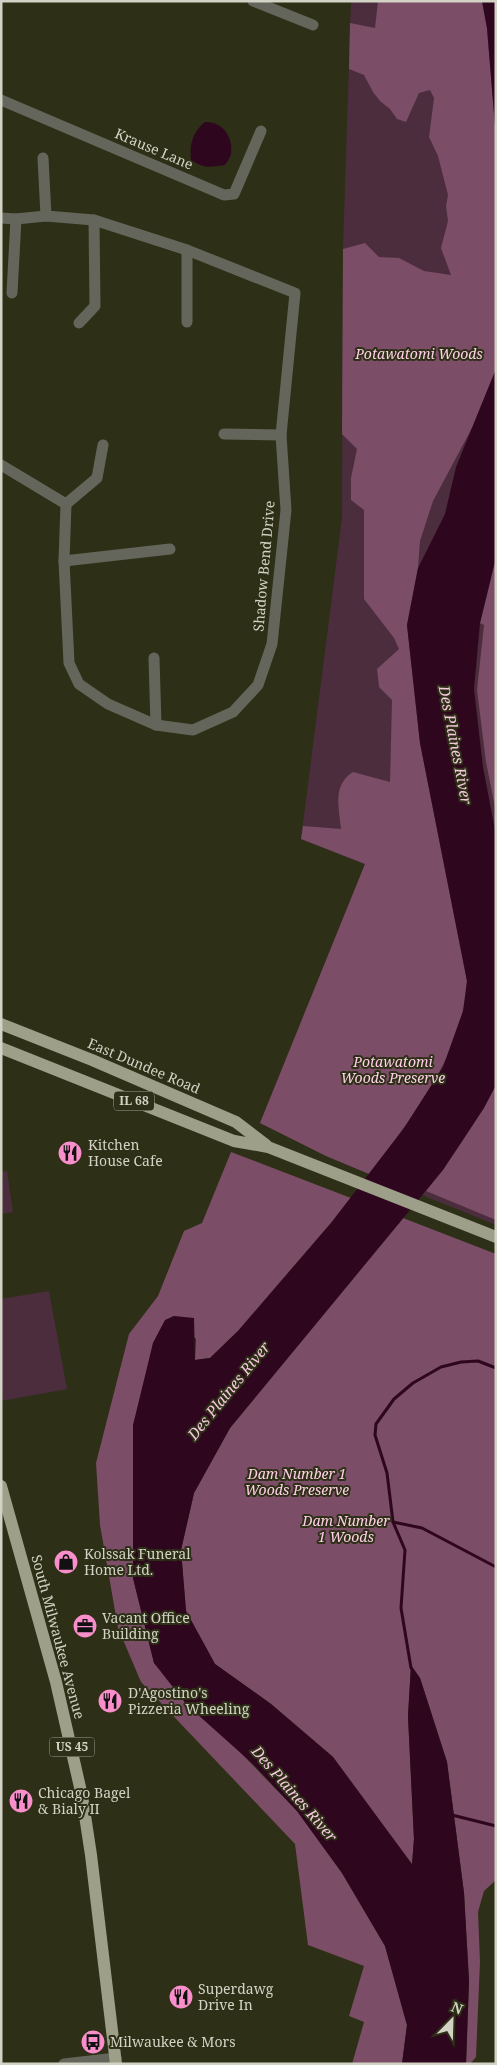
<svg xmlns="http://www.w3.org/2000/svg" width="497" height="2065" viewBox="0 0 497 2065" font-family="'Noto Serif',serif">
<rect width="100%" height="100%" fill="#2e2f17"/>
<!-- green -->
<g fill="#4c2d3e">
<polygon points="351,1 496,1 496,1225 326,1156 260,1123 365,864 301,839 342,518 343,249"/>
<polygon points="7,1171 13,1212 1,1214 1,1172"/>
<polygon points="49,1291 67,1389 1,1401 1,1299"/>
</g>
<!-- forest -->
<g fill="#7b4d66">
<path d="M378 1H482L487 28 496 138V369L473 426 433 501 420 541 418 568 407 625 420 743 467 981C466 991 466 1002 463 1011 448 1073 407 1125 369 1174L326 1156 260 1123 365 864 301 839 303 826 341 829C339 808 332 785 353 772L390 782 392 700 379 687 377 669 399 649 394 638 364 599V510L351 500V478L357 449 342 434 343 249 365 243 379 257 399 258 424 271 451 275 441 248 448 221 446 206 448 195 438 156 429 137 434 98 430 90 419 93 406 122 397 119 390 109 380 101 373 92 364 75 349 69 350 23 375 28Z"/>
<polygon points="496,558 496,812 486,762 477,690 484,625 480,623"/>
<path d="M496 1085V1220L426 1191C452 1158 476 1122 496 1085Z"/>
<polygon points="231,1152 351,1198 331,1223 238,1331 210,1358 195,1360 196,1339 174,1316 165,1321 153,1343 133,1519 133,1578 154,1663 297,1811 342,1873 385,1946 407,2025 402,2064 352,2064 364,2022 349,2016 364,1966 308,1945 295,1844 141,1682 118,1628 100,1525 96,1463 129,1334 158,1296 184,1231 202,1223"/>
<polygon points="403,1218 496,1254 496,1880 484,1891 478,1912 480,1962 476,2057 470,2064 466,2064 469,1981 464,1893 447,1762 420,1678 411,1666 408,1716 414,1839 412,1865 333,1757 271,1704 215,1664 186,1611 181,1550 194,1493 230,1428"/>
</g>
<!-- water -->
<g fill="#2e071f">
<polygon points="482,1 496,1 496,138 487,28"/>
<path d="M205 122C222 121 234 137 231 154 230 158 227 162 225 165 209 167 205 169 191 160 189 145 193 131 205 122Z"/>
<polygon points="496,369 496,557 480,623 474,689 483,767 496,835 496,1085 484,1108 443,1170 230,1428 194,1493 181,1550 186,1611 215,1664 271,1704 333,1757 412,1864 414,1839 408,1716 411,1665 420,1678 447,1762 464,1893 469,1981 466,2064 402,2064 407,2025 385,1946 342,1873 297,1811 253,1764 187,1705 154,1663 133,1578 133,1425 153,1343 165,1320 174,1316 194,1318 195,1360 210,1358 238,1331 331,1223 404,1128 443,1067 463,1011 467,981 420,743 407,625 418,568 445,514 456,467"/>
</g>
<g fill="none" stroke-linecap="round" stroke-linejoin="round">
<!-- stream -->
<g stroke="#2e071f" stroke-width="3">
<polyline points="393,1522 422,1528 496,1567"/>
<polyline points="411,1668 401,1608 405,1550 393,1522 387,1473 375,1435 376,1424 394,1399 413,1383 441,1367 461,1362 478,1361 496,1368"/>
<polyline points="452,1815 496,1826"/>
</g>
<!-- minor -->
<g stroke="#65665b" stroke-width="11">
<polyline points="253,1 313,25"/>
<polyline points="1,100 224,195 234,194 261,131"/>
<polyline points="43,158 46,216"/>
<polyline points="1,218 16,219 46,216 94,220 187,250 295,293 281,435 286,510 272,644 258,685 233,712 193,730 156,725 108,704 79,684 69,663 64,561 66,504 1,465"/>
<polyline points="12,293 16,219"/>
<polyline points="187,322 187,250"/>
<polyline points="79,323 95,306 94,220"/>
<polyline points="224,434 281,435"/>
<polyline points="66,504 97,478 103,445"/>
<polyline points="64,561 170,549"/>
<polyline points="154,658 156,725"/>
<polyline points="64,2064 116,2058"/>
</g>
<!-- major -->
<g stroke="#9d9f88" stroke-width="12">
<polyline points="1,1024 92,1060 236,1122 266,1145"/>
<polyline points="1,1048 234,1141 268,1147 496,1237"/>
<polyline points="1,1486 56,1682 82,1796 91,1855 116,2064"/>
</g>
</g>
<!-- icons -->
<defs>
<symbol id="restaurant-disc" viewBox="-11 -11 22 22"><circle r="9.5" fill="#f98fca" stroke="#2e2f17"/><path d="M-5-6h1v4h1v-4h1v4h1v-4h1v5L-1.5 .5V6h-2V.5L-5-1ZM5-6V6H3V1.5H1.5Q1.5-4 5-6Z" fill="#111"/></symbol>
<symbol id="shop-disc" viewBox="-11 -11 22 22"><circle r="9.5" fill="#f98fca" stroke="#2e2f17"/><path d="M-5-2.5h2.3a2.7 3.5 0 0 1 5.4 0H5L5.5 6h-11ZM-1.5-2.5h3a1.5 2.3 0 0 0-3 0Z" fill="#111"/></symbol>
<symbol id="office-disc" viewBox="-11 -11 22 22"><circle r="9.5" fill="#f98fca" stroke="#2e2f17"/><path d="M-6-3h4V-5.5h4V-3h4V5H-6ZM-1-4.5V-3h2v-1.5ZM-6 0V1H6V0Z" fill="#111"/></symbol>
<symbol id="bus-disc" viewBox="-11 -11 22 22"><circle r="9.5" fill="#f98fca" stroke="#2e2f17"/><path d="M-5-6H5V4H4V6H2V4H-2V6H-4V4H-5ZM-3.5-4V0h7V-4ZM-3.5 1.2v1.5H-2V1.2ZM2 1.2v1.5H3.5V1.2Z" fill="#111"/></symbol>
</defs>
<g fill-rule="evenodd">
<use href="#restaurant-disc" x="56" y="1139" width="28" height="28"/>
<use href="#shop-disc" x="52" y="1548" width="28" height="28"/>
<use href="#office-disc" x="71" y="1612" width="28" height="28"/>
<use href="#restaurant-disc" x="96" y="1687" width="28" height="28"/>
<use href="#restaurant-disc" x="7" y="1787" width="28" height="28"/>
<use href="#restaurant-disc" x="167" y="1983" width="28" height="28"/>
<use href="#bus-disc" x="79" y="2028" width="28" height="28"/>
</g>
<g text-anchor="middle" stroke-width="4" stroke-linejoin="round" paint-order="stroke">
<!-- shield labels -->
<g fill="#2e2f17" stroke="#a1a291" stroke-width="1">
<rect x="114" y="1091.5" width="40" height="19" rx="4"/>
<rect x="49.5" y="1737.5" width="45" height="19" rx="4"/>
</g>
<g font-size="12" font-weight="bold" fill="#d2d3c5">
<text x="134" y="1105">IL 68</text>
<text x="72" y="1751">US 45</text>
</g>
<!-- street labels -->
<g font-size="14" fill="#d2d3c5" stroke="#2e2f17">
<text transform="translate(154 149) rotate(23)" y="5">Krause Lane</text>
<text transform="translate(264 566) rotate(-85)" y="5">Shadow Bend Drive</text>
<text transform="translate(144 1066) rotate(23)" y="5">East Dundee Road</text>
<text transform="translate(58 1637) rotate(75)" y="5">South Milwaukee Avenue</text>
</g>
<!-- park labels -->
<g font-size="14" font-style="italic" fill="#ffd0e7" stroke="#2e2f17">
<text x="419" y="359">Potawatomi Woods</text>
<text x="393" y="1067">Potawatomi<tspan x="393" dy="16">Woods Preserve</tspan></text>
<text x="297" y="1479">Dam Number 1<tspan x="297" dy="16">Woods Preserve</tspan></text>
<text x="346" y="1526">Dam Number<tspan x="346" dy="16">1 Woods</tspan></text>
</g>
<!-- poi labels -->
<g font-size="14" fill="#d2d3c5" stroke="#2e2f17" text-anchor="start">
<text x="88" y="1150">Kitchen<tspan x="88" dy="16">House Cafe</tspan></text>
<text x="84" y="1559">Kolssak Funeral<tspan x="84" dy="16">Home Ltd.</tspan></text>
<text x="102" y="1623">Vacant Office<tspan x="102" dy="16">Building</tspan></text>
<text x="128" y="1698">D'Agostino's<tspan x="128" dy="16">Pizzeria Wheeling</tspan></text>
<text x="38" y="1798">Chicago Bagel<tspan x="38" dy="16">&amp; Bialy II</tspan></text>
<text x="198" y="1994">Superdawg<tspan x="198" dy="16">Drive In</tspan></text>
<text x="110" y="2047">Milwaukee &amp; Mors</text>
</g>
<!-- water labels -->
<g font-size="15" font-style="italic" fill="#f7c9e0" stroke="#2e2f17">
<text transform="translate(455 745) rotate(79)" y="5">Des Plaines River</text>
<text transform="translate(229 1391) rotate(-51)" y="5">Des Plaines River</text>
<text transform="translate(294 1794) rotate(49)" y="5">Des Plaines River</text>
</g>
</g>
<!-- border -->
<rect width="497" height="2065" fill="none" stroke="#d2d3c5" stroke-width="5"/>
<!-- north arrow -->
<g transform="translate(452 2020) rotate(23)" stroke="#2e2f17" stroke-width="4" paint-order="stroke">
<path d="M0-4L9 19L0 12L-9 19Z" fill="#d2d3c5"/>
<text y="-8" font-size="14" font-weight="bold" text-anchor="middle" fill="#d2d3c5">N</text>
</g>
</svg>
